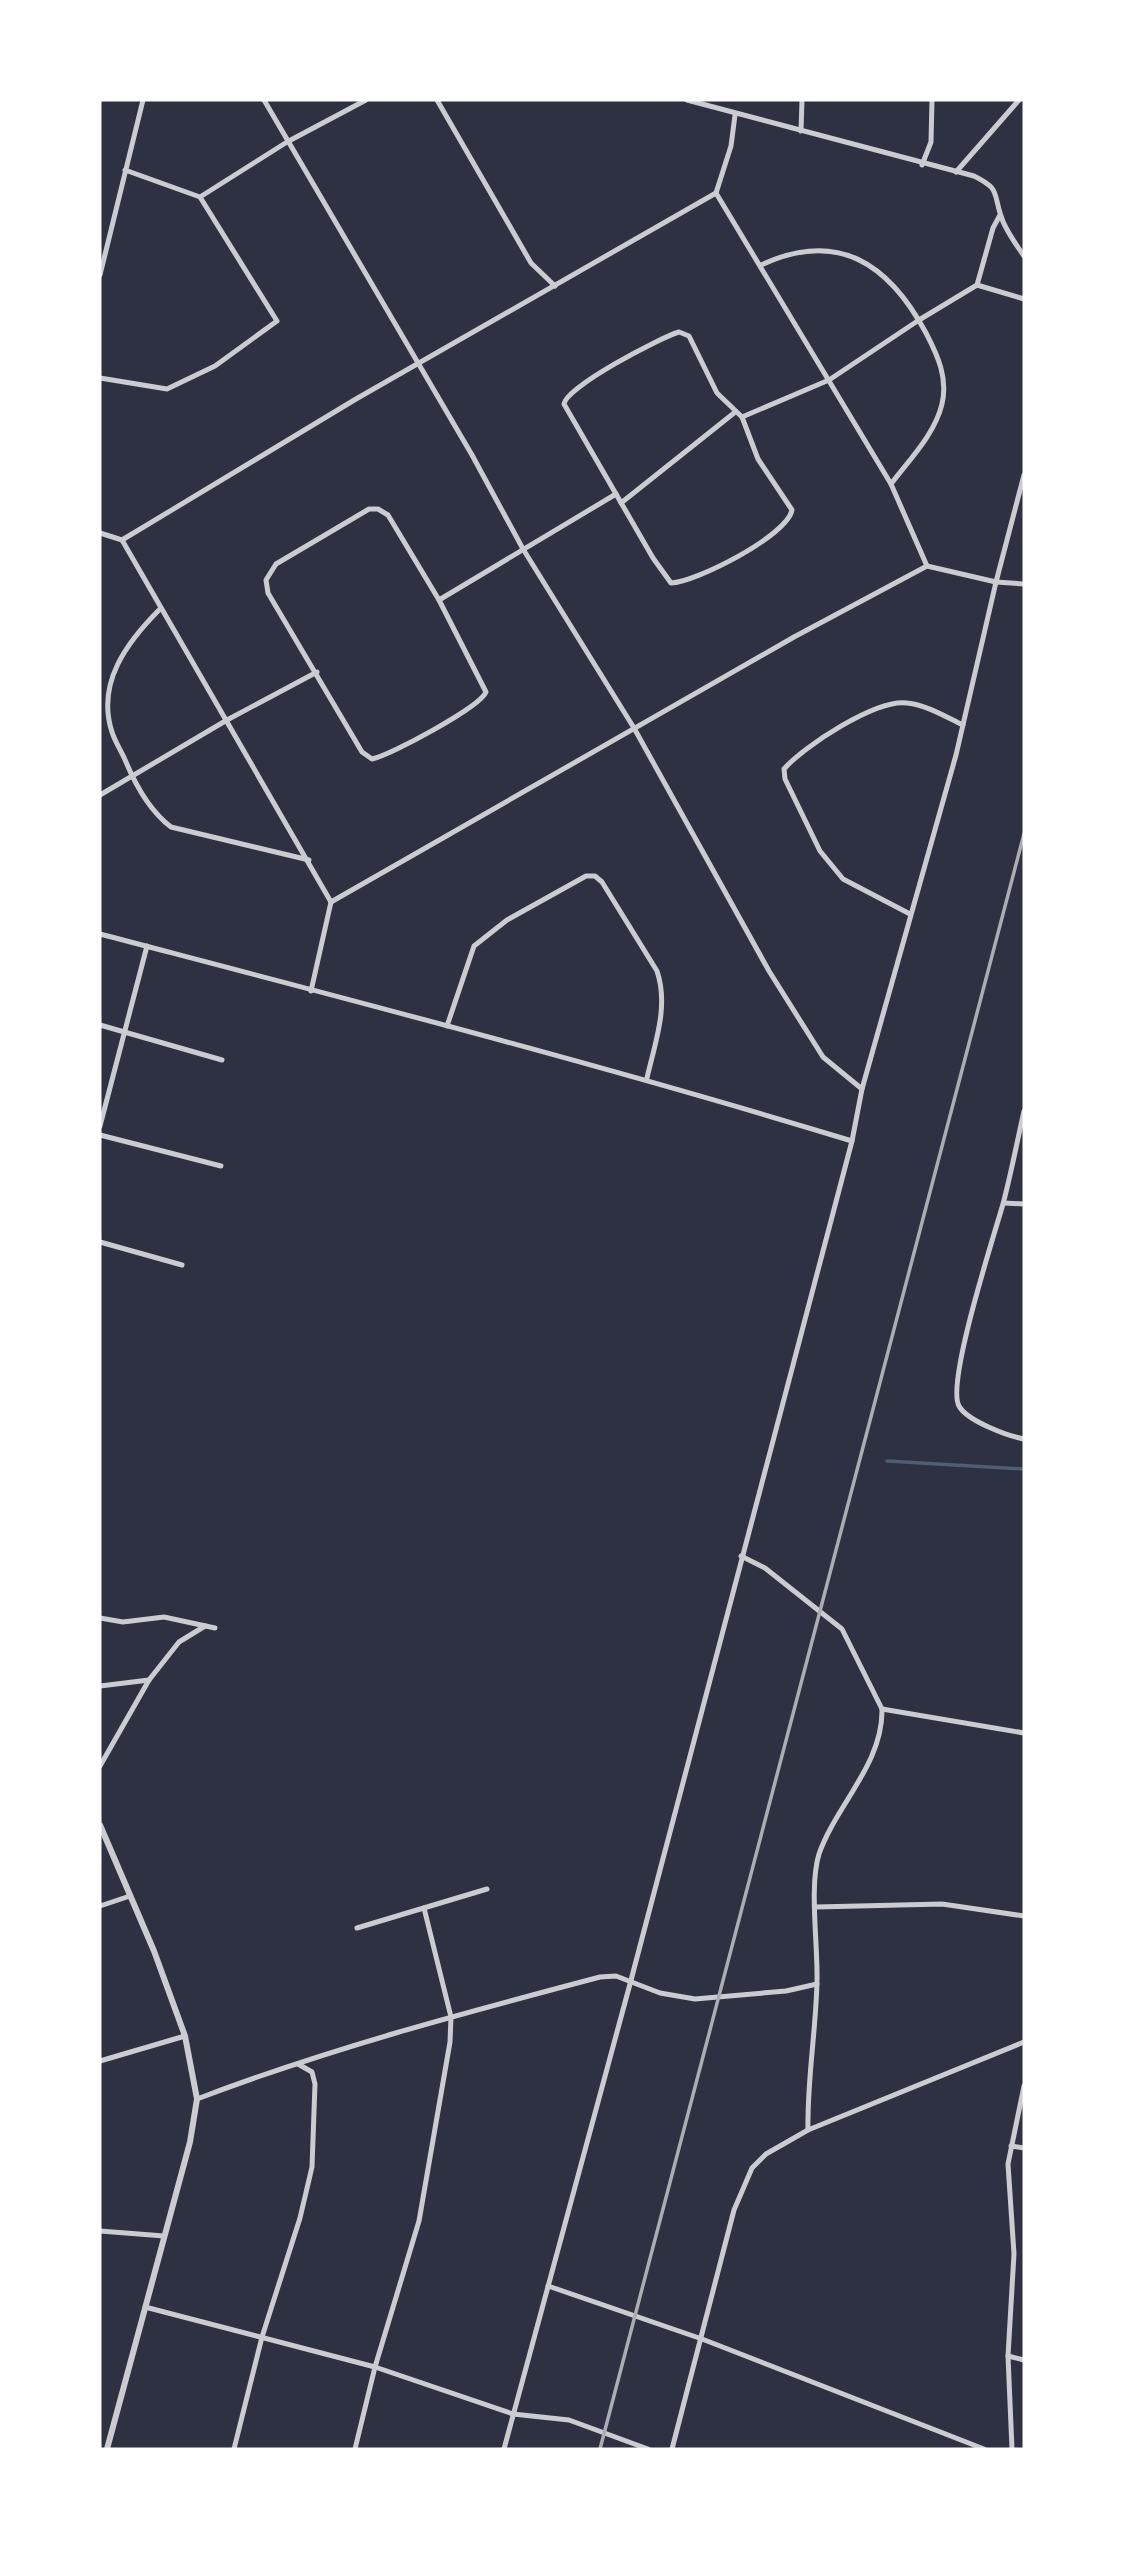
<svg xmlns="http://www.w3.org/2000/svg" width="1124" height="2549" viewBox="0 0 1124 2549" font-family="'Alegreya Sans',sans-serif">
<rect width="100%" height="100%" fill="#2d3142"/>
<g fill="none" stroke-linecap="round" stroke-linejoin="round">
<!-- stream -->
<polyline stroke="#4f5d75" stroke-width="3.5" points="887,1461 1024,1469"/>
<!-- minor -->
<g stroke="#caccd0" stroke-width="5">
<polyline points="264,100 472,455 523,549 634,728 769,971 823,1057 862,1089"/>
<polyline points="437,100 531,263 555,286"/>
<path d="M687 100 974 176C1000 189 993 192 1001 216 1005 230 1016 244 1024 256"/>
<polyline points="801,131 802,100"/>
<polyline points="922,165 931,142 932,100"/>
<polyline points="956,172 1019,100"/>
<polyline points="716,193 891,484 927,566"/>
<polyline points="200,197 287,142 366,100"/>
<path d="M761 265C838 229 889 264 926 333 938 356 948 378 942 404 935 434 909 460 891 484"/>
<polyline points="100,275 143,100"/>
<polyline points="977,285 1024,299"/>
<path d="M679 332 689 336 717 393 742 417 758 459 792 510C787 536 696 582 671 583L653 558 564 404C566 387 659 338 679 332Z"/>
<polyline points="100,378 167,389 215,366 277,321 200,197 125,170"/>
<polyline points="742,417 829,380 919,320 977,285 993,228 1000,215"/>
<polyline points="621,503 734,413"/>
<path d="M369 509H378L388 515 439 600 486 692C480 707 391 755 372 759L362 752 268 593 266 580 276 564Z"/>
<polyline points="100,533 122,540 331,902 311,991"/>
<polyline points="122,540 356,399 716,193 731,146 735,115"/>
<polyline points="439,600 616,494"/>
<path d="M160 609C127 642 96 683 112 732 115 742 122 752 126 762 136 786 150 811 171 827L309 860"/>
<polyline points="100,795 227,720 317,672"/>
<polyline points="331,902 794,637 927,566 996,582 1024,584"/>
<path d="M910 914 843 879 820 851 785 779 784 769C804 746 876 699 907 703 927 705 946 717 963 725"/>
<path d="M100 934C351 1000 603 1065 852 1141"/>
<polyline points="100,1025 222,1060"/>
<path d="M447 1026 474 946 507 920 586 876H595L602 882 657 971C669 1006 655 1043 647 1078"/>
<path d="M1024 1111C1017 1142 1011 1174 1003 1204 994 1236 946 1383 959 1406 967 1421 1008 1436 1024 1439"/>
<polyline points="100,1126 147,946"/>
<polyline points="100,1135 221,1166"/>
<polyline points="1004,1203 1024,1204"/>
<polyline points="100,1242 182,1265"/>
<path d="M741 1556 765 1568 842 1629 882 1709C883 1764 836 1805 819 1854 809 1886 818 1945 817 1981 816 2031 807 2080 808 2130"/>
<polyline points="100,1618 123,1622 164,1617 215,1628"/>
<polyline points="100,1686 149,1680"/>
<polyline points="882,1709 1024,1733"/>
<polyline points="100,1766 149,1680 179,1642 205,1626"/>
<polyline points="100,1906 130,1896"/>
<polyline points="816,1907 942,1904 1024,1916"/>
<polyline points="357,1928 487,1889"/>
<polyline points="100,2061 185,2036"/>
<path d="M197 2099C328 2049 464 2013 600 1977L616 1976 660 1993 695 1999 786 1991 817 1984"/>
<polyline points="1011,2146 1024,2148"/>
<polyline points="100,2231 164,2236"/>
<polyline points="548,2286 702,2339 984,2449"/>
<polyline points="145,2307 375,2367 513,2414 569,2420 648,2449"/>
<polyline points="1008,2356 1024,2360"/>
<polyline points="234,2449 262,2337 300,2218 312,2167 315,2084 312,2072 298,2064"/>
<polyline points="355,2449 375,2367 419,2221 450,2042 451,2017 424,1908"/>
<polyline points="504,2449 630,1984 852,1141 862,1089 956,755 996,582 1024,475"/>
<polyline points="672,2449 734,2210 752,2168 766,2154 808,2130 1024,2042"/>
<polyline points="1012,2449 1008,2356 1014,2254 1008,2164 1024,2086"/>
</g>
<!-- tertiary -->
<polyline stroke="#caccd0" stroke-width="6" points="100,1825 154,1951 185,2036 197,2099 190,2142 107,2449"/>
<!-- rail -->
<polyline stroke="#abadb3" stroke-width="3.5" points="600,2449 1024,834"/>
</g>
<!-- border -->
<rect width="1124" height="2549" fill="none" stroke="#ffffff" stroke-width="203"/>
</svg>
